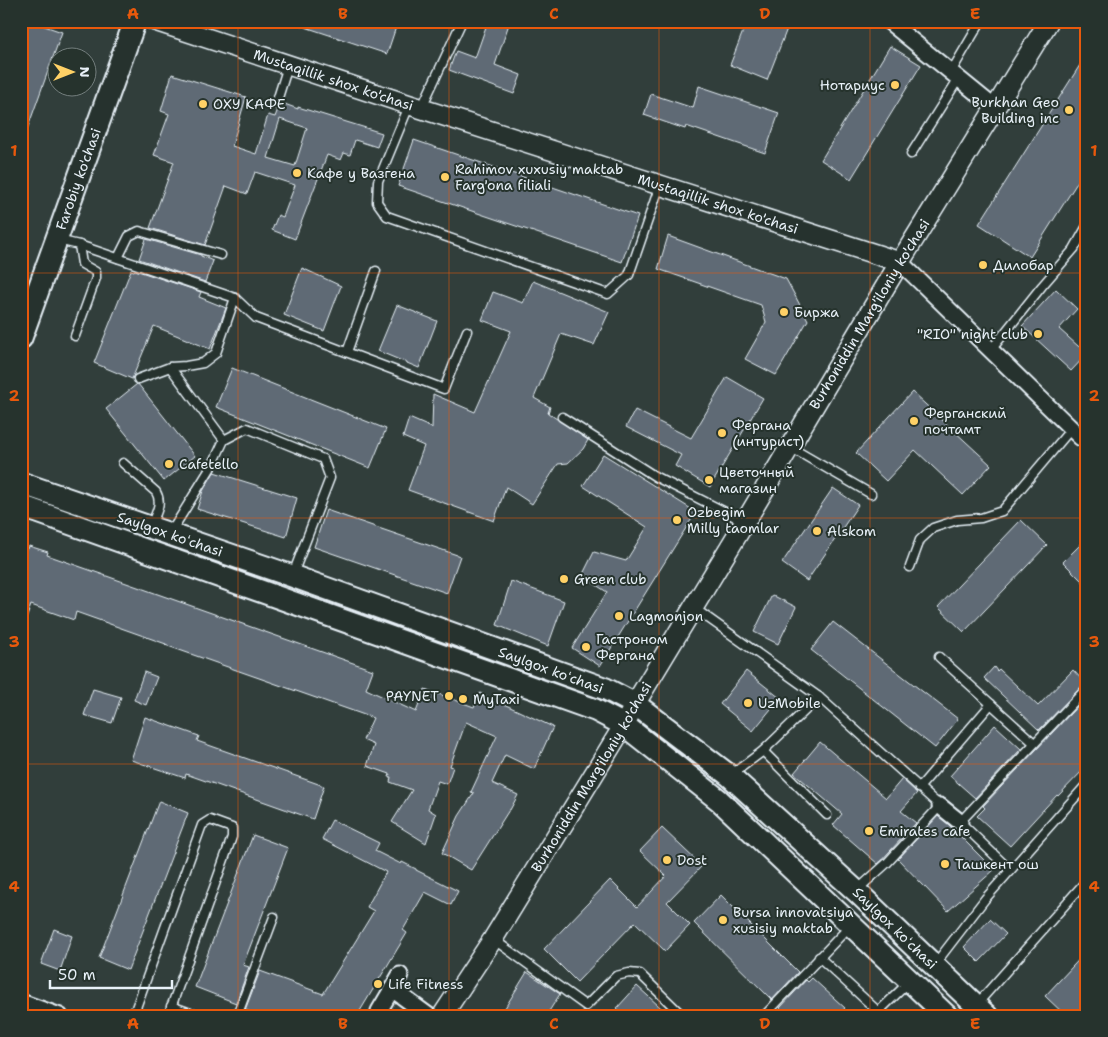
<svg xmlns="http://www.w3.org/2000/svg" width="1108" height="1037" viewBox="0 0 1108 1037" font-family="'Shantell Sans',sans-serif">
<rect width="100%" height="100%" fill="#313e3b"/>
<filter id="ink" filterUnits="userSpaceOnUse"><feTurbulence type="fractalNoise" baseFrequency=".02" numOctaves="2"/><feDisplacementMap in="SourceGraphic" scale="10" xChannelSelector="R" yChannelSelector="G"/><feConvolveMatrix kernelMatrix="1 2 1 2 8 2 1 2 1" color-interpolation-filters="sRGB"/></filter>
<g filter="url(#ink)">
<!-- building -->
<g fill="#5f6a74" stroke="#e8f1f8" fill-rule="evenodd">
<polygon points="21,21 30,21 62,32 23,141 21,140"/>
<polygon points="297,21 398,21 387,54 296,24"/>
<polygon points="488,21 510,21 495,65 521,75 514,94 449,70 456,51 475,58"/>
<polygon points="747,21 790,21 767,80 730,65"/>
<polygon points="890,46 921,65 851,179 821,160"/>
<polygon points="1087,54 1087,167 1030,257 979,224"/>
<path d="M172 74 246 97 232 146 256 154 268 115 275 117 278 109 280 108 282 103 298 109V107L382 133 377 147 355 140 350 155 344 153 341 160 327 155 295 239 272 230 278 215 283 217 295 185 255 172 247 194 226 186 205 245 150 228 174 162 154 155 169 114 161 111ZM280 119 307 128 295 166 268 158Z"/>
<polygon points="699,86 779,113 765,153 686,126 685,129 644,115 651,94 693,108"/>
<polygon points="414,140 638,216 622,262 398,186"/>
<polygon points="668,236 786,279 808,320 776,375 745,359 766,322 761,305 658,269"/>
<polygon points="146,239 201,255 201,256 213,261 205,282 139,259"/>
<polygon points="302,268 341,286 324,331 284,315"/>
<polygon points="131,270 134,271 135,270 201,292 199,297 226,308 210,349 154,326 132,379 94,363"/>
<polygon points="533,281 609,312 594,345 561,334 534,398 550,407 548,413 588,440 583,449 568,463 558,464 532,504 506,487 494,521 408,490 424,446 403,437 409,418 432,428 433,394 475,412 511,331 482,320 493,292 523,303"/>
<polygon points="1056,289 1077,309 1059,329 1087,354 1071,371 1022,326"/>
<polygon points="397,305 437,321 419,368 378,351"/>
<polygon points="232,368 386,429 370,468 216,407"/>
<polygon points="727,377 763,398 710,487 675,466 681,455 626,427 635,410 691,438"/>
<polygon points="137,384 138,384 195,456 164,481 106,409"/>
<polygon points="912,392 991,465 963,495 915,450 886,481 856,453"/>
<polygon points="603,454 696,512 600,666 572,648 607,592 582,576 594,552 626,561 647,527 583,486"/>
<polygon points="214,472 297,498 286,537 197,509 203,491"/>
<polygon points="833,488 858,505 807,581 782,563"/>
<polygon points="326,510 460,556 447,593 314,547"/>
<polygon points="1021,520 1047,545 964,632 938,607"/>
<polygon points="1087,538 1087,586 1063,562"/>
<polygon points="29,546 48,552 47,555 373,670 366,689 416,712 425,689 474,707 480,693 553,727 534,769 505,755 492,783 518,795 510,810 509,810 471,870 442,853 459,816 474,793 471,792 497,736 466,722 450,766 453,767 447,784 438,781 428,809 436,814 426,843 392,822 412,790 390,782 391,777 389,777 390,774 367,766 374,745 363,740 373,718 165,645 166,644 76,612 74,620 31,605 23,628 21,627 21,548 28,549"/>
<polygon points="511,581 564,601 548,646 497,625"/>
<polygon points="772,595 796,607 778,644 754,632"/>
<polygon points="833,622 958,719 935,748 811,650"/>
<polygon points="994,667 997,671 999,669 1038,706 1073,670 1085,683 1039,730 984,678"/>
<polygon points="746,671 780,698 753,731 720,704"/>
<polygon points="144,672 157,677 146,705 134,700"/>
<polygon points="93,689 121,697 112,723 84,715"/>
<polygon points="1087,696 1087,766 1058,796 1057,795 1010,846 977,816 985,808 983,806"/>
<polygon points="145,717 199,736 197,741 324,786 313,819 186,774 185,778 131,760"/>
<polygon points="995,725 1021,749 975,798 950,776"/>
<polygon points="820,742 886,798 902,779 917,793 901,811 916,823 878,864 833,825 842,814 794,773"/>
<polygon points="159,801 188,813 128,970 99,958"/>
<polygon points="938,816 946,822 994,870 948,911 898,859"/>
<polygon points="332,820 379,843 375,851 401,864 402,862 416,869 416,870 458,891 451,905 425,892 403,930 407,933 357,1016 262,1016 245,1010 260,971 323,994 374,911 367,907 386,872 322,839"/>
<polygon points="662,828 702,866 667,902 690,925 665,951 635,922 577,982 544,949 610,880 637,907 666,876 640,851"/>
<polygon points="253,835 288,848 243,965 249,967 236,1003 195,987"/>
<polygon points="721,895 798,972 772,1000 694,923"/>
<polygon points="990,919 1006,934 979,962 964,947"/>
<polygon points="54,929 72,936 60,971 41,964"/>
<polygon points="1087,951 1087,1016 1066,1016 1045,996"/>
<polygon points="527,972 560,994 546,1016 500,1016"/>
<polygon points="812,978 845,1008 838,1016 788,1016 780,1008 806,980 808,982"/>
<polygon points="637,986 670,1016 625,1016 617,1008"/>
</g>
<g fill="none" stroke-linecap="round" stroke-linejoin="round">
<defs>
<g id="service">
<polyline points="951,72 981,21"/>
<polyline points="276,104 288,66"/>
<polyline points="409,106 378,181 377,202 387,216 608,294 629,275 660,185"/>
<polyline points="421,109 462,21"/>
<polyline points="911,154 959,78"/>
<polyline points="58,240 79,245 235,298 256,318 444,389 467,331"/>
<polyline points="118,258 129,236 139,231 221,255"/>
<polyline points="75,336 96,278 96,272 82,264 79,245"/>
<polyline points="991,350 1042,286 1074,249 1087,226"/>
<polyline points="347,352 376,271"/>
<polyline points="170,367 224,440"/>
<polyline points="138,379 170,367 186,366 203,363 216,353 235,298"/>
<polyline points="562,417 656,477 745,522"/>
<polyline points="790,447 871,494"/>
<path d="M123 463 156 492C163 504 155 514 151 526"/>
<polyline points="171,532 213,464 224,440 247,428 323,459 330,478 293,574"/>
<polyline points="910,567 920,540 933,528 957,520 981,518 1002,511 1071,429"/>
<polyline points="694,608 819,697 763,751"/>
<polyline points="939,657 1034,743"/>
<polyline points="819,697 940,806 887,863 856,891"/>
<polyline points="731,775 763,751 827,815"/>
<polyline points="919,788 991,704"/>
<polyline points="1010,870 960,822 1087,688"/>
<polyline points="493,939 586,1006 616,976 629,973 640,974 683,1016"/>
<polyline points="819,957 883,1016"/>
<polyline points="935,964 985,899 1087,784"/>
<polyline points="977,1004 1087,880"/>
<polyline points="171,1006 199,1016"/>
<polyline points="878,1012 909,982"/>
<polyline points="133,1016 202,825 210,820 232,828 232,837 168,1016"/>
<polyline points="237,1016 274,917"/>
<polyline points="764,1016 850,926"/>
</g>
<g id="minor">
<polyline points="888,21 995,108"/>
<polyline points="900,262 1081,438 1087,432"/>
<polyline points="940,806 960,822"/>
<polyline points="392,989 400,975"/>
<polyline points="21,1002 60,1016"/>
<polyline points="379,1011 392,989 429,1016"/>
</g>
<g id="tertiary">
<path id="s1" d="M155 21 410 105 900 262"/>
<path id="s2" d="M442 1016 493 939 624 725 635 704 745 522 900 262 1049 21"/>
</g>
<g id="secondary">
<path id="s3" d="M21 338 135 21"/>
<polyline points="21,483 292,576 606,689 635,704 730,776 856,891 987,1016"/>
<polyline points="21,506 595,710 624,725 719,800 947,1016"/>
</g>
</defs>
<!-- service casing -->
<use href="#service" stroke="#e8f1f8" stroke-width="11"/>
<!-- minor casing -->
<use href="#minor" stroke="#e8f1f8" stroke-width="19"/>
<!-- tertiary casing -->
<use href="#tertiary" stroke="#e8f1f8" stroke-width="22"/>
<!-- secondary casing -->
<use href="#secondary" stroke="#e8f1f8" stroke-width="25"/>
<!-- service -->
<use href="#service" stroke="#26332d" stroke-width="8"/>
<!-- minor -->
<use href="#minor" stroke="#26332d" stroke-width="15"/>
<!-- tertiary -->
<use href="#tertiary" stroke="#26332d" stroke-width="19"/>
<!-- secondary -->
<use href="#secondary" stroke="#26332d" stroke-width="21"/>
</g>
</g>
<!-- grid -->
<path fill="none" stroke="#e8590c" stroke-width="1" stroke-opacity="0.55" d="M238 21V1016M449 21V1016M659 21V1016M870 21V1016M21 273H1087M21 518H1087M21 764H1087"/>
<!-- markers -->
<g fill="#ffd166" stroke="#26332d" stroke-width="2">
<circle cx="895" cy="85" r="5"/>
<circle cx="203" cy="104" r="5"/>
<circle cx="1069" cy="110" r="5"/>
<circle cx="297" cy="173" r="5"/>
<circle cx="445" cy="177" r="5"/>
<circle cx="983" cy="265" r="5"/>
<circle cx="784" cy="312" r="5"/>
<circle cx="1038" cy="334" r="5"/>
<circle cx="914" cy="421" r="5"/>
<circle cx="722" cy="433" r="5"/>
<circle cx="169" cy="464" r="5"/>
<circle cx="709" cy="480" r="5"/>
<circle cx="677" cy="520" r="5"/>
<circle cx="817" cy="531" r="5"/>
<circle cx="564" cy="579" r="5"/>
<circle cx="619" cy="616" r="5"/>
<circle cx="586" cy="647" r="5"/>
<circle cx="449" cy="696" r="5"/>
<circle cx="463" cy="699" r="5"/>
<circle cx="748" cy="703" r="5"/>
<circle cx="869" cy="831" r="5"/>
<circle cx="667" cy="860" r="5"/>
<circle cx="945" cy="864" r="5"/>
<circle cx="723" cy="920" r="5"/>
<circle cx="378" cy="984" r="5"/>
</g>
<g text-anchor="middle" stroke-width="4" stroke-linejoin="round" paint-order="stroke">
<!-- street labels -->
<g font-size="14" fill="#e8f1f8" stroke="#26332d">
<text dy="5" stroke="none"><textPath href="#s1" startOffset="188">Mustaqillik shox ko'chasi</textPath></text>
<text dy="5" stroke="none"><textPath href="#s3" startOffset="169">Farobiy ko'chasi</textPath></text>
<text dy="5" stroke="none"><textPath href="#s1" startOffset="592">Mustaqillik shox ko'chasi</textPath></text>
<text dy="5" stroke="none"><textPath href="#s2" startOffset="822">Burhoniddin Marg'iloniy ko'chasi</textPath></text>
<text transform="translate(170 534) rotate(19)" y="5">Saylgox koʻchasi</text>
<text transform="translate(551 670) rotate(20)" y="5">Saylgox koʻchasi</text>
<text dy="5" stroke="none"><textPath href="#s2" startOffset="282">Burhoniddin Marg'iloniy ko'chasi</textPath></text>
<text transform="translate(895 928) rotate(44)" y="5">Saylgox koʻchasi</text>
</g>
<!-- poi labels -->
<g font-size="14" fill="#e8f1f8" stroke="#26332d" text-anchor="start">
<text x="885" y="90" text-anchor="end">Нотариус</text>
<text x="1059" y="107" text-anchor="end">Burkhan Geo<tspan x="1059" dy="16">Building inc</tspan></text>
<text x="213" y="109">ОХУ КАФЕ</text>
<text x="455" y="174">Rahimov xuxusiy maktab<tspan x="455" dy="16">Farg'ona filiali</tspan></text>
<text x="307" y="178">Кафе у Вазгена</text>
<text x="993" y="270">Дилобар</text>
<text x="794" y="317">Биржа</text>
<text x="1028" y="339" text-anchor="end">"RIO" night club</text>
<text x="924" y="418">Ферганский<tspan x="924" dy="16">почтамт</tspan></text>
<text x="732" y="430">Фергана<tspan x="732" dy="16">(интурист)</tspan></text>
<text x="179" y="469">Cafetello</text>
<text x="719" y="477">Цветочный<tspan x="719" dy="16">магазин</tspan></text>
<text x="687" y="517">Ozbegim<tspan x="687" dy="16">Milly taomlar</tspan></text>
<text x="827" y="536">Alskom</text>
<text x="574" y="584">Green club</text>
<text x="629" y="621">Lagmonjon</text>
<text x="596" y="644">Гастроном<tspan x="596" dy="16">Фергана</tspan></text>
<text x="439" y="701" text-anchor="end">PAYNET</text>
<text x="473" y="704">MyTaxi</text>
<text x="758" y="708">UzMobile</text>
<text x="879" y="836">Emirates cafe</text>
<text x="677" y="865">Dost</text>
<text x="955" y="869">Ташкент ош</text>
<text x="733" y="917">Bursa innovatsiya<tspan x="733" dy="16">xusisiy maktab</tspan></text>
<text x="388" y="989">Life Fitness</text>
</g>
</g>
<!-- margin -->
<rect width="1108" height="1037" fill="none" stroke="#26332d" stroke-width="55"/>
<!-- north arrow -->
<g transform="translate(72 72) rotate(90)"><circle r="24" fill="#26332d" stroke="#747f7e"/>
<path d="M0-4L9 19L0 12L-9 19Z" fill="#ffd166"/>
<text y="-8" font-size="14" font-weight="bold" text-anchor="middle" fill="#e8f1f8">N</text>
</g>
<!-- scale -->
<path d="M50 980v8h122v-8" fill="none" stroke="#e8f1f8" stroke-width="2.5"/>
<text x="58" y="980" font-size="15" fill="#e8f1f8" stroke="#26332d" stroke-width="4" paint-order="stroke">50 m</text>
<rect x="28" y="28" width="1052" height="982" fill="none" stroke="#e8590c" stroke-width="2"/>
<g font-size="16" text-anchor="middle" font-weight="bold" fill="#e8590c">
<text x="133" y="19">A</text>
<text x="343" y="19">B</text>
<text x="554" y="19">C</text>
<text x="765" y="19">D</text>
<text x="975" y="19">E</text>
<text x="14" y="156">1</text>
<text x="1094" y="156">1</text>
<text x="14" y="401">2</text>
<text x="1094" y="401">2</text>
<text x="14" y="647">3</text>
<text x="1094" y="647">3</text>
<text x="14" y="892">4</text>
<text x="1094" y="892">4</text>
<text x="133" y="1029">A</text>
<text x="343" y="1029">B</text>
<text x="554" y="1029">C</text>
<text x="765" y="1029">D</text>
<text x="975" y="1029">E</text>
</g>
</svg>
